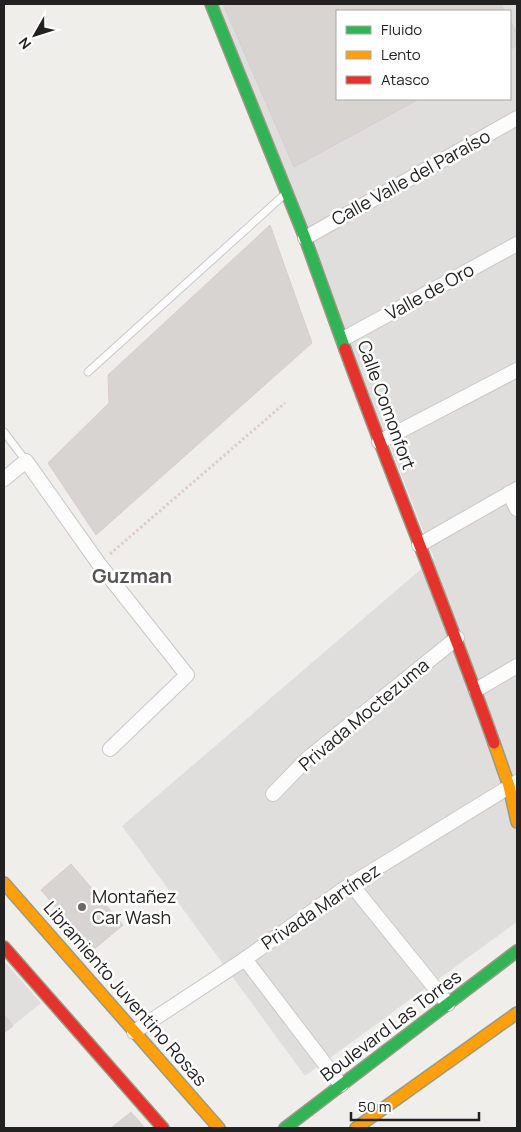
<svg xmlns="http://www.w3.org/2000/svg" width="521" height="1132" viewBox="0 0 521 1132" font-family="Manrope,sans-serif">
<rect width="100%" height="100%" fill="#f0eeeb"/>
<!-- residential -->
<path fill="#dfdedc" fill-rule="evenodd" d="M216 4H517V922L305 1076 122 826 434 558ZM337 11H510V99H337Z"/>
<!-- parking -->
<polygon fill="#e0dfde" points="4,961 41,1003 4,1033"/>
<!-- building -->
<g fill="#d7d4d2" stroke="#d3d0cc">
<polygon points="223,4 501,4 505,11 337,11 337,99 419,99 294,167"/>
<polygon points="510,20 517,33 517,45 510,50"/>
<polygon points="270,225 312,343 96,535 48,463 109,403 108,375"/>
<polygon points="71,864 123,925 93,950 41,890"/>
<polygon points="4,1014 13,1026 4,1033"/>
<polygon points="131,1112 145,1128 111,1128"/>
</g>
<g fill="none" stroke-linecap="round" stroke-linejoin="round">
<defs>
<g id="lane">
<polyline points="88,372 285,194"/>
<polyline points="4,432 26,461"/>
</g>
<g id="street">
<polyline points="305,238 517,118"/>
<polyline points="343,339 517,244"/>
<polyline points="379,442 517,370"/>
<polyline points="4,479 26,461 99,564 187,675 110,749"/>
<polyline points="509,493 517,509"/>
<polyline points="419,545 517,489"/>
<polyline points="476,690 517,666"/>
<polyline points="273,794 307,759 457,638"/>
<polyline points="351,884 448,1004"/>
<polyline points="245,959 341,1085"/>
<polyline points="134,1032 245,959 351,884 517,782"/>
</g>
<g id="fast">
<polyline points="211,4 305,238 345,349"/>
<polyline points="285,1128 517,951"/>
</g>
<g id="slow">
<polyline points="494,743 509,786 517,822"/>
<polyline points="4,883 219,1128"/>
<polyline points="356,1128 517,1013"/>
</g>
<g id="jam">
<path d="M345 349C393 481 447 610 494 743"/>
<polyline points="4,947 163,1128"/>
</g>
</defs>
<!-- lane casing -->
<use href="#lane" stroke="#c9c8c7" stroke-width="9"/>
<!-- street casing -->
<use href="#street" stroke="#c9c8c7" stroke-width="16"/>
<!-- fast casing -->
<use href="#fast" stroke="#999a82" stroke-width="14"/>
<!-- slow casing -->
<use href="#slow" stroke="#999a82" stroke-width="14"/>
<!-- jam casing -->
<use href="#jam" stroke="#999a82" stroke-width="14"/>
<!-- path -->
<polyline stroke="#dccecd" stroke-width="3" stroke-dasharray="2.5 2.5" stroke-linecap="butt" points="110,554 285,403"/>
<!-- lane -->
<use href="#lane" stroke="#fdfcfc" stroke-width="7"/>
<!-- street -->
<use href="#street" stroke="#fdfcfc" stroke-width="14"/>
<!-- fast -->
<use href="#fast" stroke="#30b455" stroke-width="11"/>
<!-- slow -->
<use href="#slow" stroke="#ff9f0a" stroke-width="11"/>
<!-- jam -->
<use href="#jam" stroke="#e5322d" stroke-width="11"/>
</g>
<!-- markers -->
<circle fill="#6a6968" stroke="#fff" stroke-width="2" cx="82" cy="907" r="5"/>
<g text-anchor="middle" stroke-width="5" stroke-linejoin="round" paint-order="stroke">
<!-- street labels -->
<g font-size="18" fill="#222" stroke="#fff">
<text transform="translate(411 178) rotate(-29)" y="6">Calle Valle del Paraíso</text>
<text transform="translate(430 292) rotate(-29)" y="6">Valle de Oro</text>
<text transform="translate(386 405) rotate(70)" y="6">Calle Comonfort</text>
<text transform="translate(364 715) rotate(-40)" y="6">Privada Moctezuma</text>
<text transform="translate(321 907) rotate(-34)" y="6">Privada Martínez</text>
<text transform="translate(125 994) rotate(49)" y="6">Libramiento Juventino Rosas</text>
<text transform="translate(391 1026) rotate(-37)" y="6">Boulevard Las Torres</text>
</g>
<!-- poi labels -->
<g font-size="18" fill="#222" stroke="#fff" text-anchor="start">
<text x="92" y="903">Montañez<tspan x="92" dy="21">Car Wash</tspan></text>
</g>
<!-- quarter labels -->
<g font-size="20" font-weight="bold" fill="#555" stroke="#fff">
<text x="132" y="583">Guzman</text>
</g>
</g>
<!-- border -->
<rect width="521" height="1132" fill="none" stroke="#222222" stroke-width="10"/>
<!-- legend -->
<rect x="336" y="10" width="175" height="90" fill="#ffffff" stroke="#a7a7a7"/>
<rect x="346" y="26" width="25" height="8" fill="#30b455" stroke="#a7a7a7"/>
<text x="381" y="35" font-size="15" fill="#222222">Fluido</text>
<rect x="346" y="51" width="25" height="8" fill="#ff9f0a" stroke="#a7a7a7"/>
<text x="381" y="60" font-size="15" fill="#222222">Lento</text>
<rect x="346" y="76" width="25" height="8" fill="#e5322d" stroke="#a7a7a7"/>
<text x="381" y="85" font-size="15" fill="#222222">Atasco</text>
<!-- north arrow -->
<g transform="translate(35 35) rotate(231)" stroke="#ffffff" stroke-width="4" paint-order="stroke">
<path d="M0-4L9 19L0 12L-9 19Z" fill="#222222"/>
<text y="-8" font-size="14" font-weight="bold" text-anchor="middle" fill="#222222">N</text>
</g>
<!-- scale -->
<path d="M351 1112v8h128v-8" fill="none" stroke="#222222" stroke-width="2.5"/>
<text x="358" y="1112" font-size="15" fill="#222222" stroke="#ffffff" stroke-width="4" paint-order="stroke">50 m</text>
</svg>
